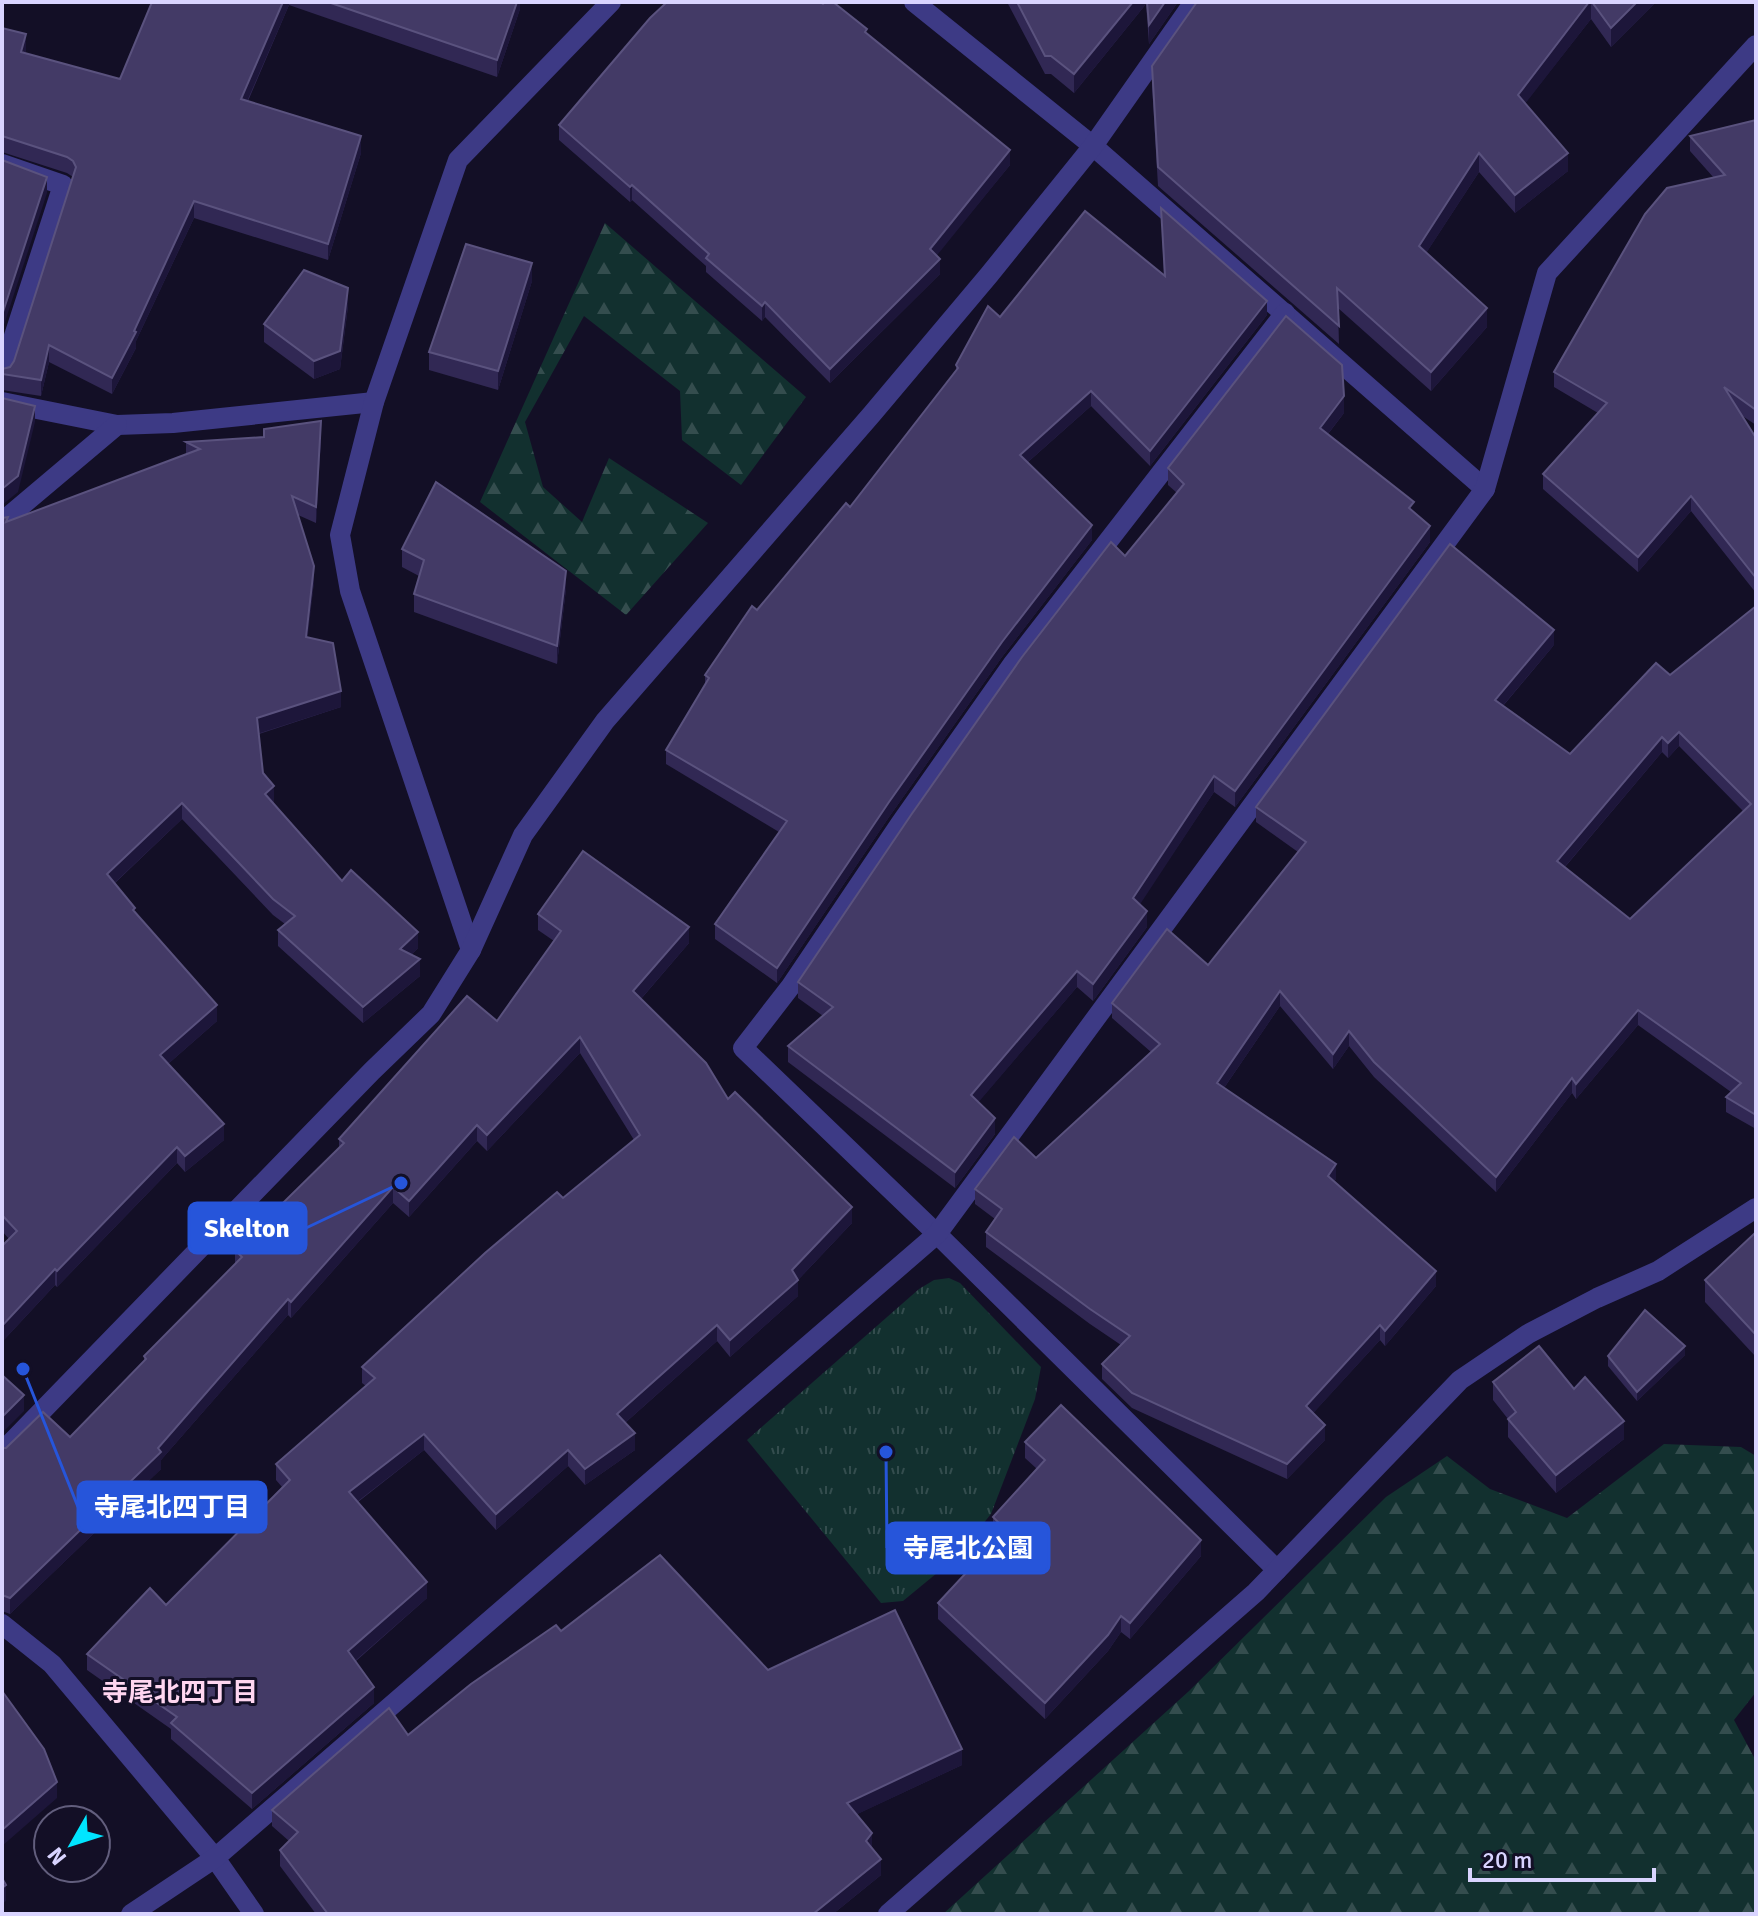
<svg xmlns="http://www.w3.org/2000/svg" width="1758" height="1916" viewBox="0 0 1758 1916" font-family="Signika,'Noto Sans JP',sans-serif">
<defs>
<pattern id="forest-firs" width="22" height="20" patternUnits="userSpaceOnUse" patternTransform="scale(2)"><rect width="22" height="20" fill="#12302f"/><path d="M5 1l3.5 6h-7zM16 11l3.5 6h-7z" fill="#344d4e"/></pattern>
<pattern id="park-tufts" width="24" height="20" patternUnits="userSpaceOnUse" patternTransform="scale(2)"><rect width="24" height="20" fill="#12302f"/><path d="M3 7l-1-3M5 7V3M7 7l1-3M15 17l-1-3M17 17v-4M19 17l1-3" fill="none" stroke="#344d4e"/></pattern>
</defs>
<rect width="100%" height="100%" fill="#130f26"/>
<!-- forest -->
<g fill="url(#forest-firs)">
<polygon points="605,223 806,397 741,485 682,440 680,391 584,316 525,422 543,487 582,522 609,458 708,523 626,615 480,502"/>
<polygon points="1664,1444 1741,1447 1756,1456 1756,1692 1734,1720 1756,1761 1756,1914 943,1914 1189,1691 1386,1497 1447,1456 1490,1489 1567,1518"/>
</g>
<!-- park -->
<polygon fill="url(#park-tufts)" points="949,1278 960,1283 1041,1367 1035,1399 991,1514 970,1540 937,1573 903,1601 881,1603 747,1440 919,1289 934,1280"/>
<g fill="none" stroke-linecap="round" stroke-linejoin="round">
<!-- minor -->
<g stroke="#3d3a85" stroke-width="20">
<polyline points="914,2 1093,146 1485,489"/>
<polyline points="2,164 63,185 2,373"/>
<polyline points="2,402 117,425 173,423 374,402"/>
<polyline points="2,522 117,425"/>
<polyline points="471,950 350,591 340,535 374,402 458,160 611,2"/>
<polyline points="2,1452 372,1071 431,1014 471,950 523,835 605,721 872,414 989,275 1093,146 1194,2"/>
<polyline points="1277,1570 937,1234 743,1048 791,986 900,824 1012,665 1285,313"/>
<polyline points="2,1624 52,1664 215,1858 254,1914"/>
<polyline points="131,1914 215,1858 937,1234 1485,489 1547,273 1756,45"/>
<polyline points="888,1914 1256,1592 1460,1380 1528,1334 1597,1298 1658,1271 1756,1208"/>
</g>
</g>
<!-- wall -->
<g fill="#312854" fill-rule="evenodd">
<polygon points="152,2 520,2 520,9 497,77 289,5 248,101 361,153 328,260 194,218 136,341 136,348 112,394 49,362 41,396 2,390 2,369 10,367 14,361 73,177 67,173 2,152 2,28 26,50 25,53 120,79"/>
<polygon points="1007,2 1178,2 1149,44 1146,4 1074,93 1051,74 1045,74"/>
<polygon points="1197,2 1656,2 1611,47 1591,19 1525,103 1568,171 1515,213 1479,172 1426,253 1487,327 1431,391 1338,308 1339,344 1158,186 1152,85 1152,66"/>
<polygon points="867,33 1010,165 936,255 940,274 830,383 765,317 762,321 706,272 706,266 632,200 630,202 559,140 559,125"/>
<polygon points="1756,120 1756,425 1741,415 1756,438 1756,593 1691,511 1638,572 1543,489 1543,474 1598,413 1554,387 1554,372 1714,178 1690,151 1690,136"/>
<polygon points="1161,208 1267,315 1150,466 1091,406 1028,462 1092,540 1002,657 889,817 777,983 715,939 715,924 779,832 666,764 666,750 705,685 705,675 757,610 850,507 956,372 956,365 1000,317 1164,276"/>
<polygon points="532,281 498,390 429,370 429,352"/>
<polygon points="348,306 340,369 314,379 264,342 264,324"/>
<polygon points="1344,413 1328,434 1414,512 1430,542 1235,807 1214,792 1139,904 1147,927 1093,1001 1077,987 978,1102 995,1134 955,1188 788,1062 788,1046 823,1016 798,998 798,982 1125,556 1177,493 1168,485 1168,468"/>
<polygon points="321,437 316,523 298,515 314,582 307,637 341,707 259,734 263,773 274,802 273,803 342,881 418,948 411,955 420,976 363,1023 278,946 278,930 285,924 273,915 182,819 115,883 135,913 217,1021 168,1064 224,1140 185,1172 177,1163 57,1287 55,1285 2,1342 2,1246 9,1239 2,1231 2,518 8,522 186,454 186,442"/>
<polygon points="402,549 566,589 557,664 414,612 414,594 419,576 402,567"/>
<path d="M1756 606V1129L1726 1112V1097L1731 1092 1638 1025 1576 1099 1572 1093 1496 1192 1374 1077 1349 1046 1333 1069 1280 1006 1224 1088 1336 1179 1334 1181 1436 1286 1385 1346 1380 1340 1313 1413 1325 1440 1287 1479 1132 1408 1102 1379V1364L1121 1345 1090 1324 986 1247V1232L995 1219 975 1204V1189L1036 1158 1151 1052 1112 1018V1003L1208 965 1298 852 1256 822V807L1554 645 1503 706 1570 754ZM1679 746 1743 811 1630 919 1565 867 1662 752 1668 758Z"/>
<polygon points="538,914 689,943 641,999 728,1099 852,1223 798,1280 798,1296 730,1357 717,1341 625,1423 635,1450 585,1485 568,1466 496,1530 424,1450 358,1502 427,1598 356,1661 374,1703 252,1809 171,1739 171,1729 87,1670 87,1654 166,1605 282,1487 276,1480 276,1464 366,1386 362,1383 362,1367 563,1198 634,1140 580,1053 487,1151 477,1141 409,1217 393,1203 291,1318 288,1315 161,1460 161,1469 10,1614 2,1611 2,1448 70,1437 144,1361 144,1356 235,1264 235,1250 339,1148 339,1139 497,1021 554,941 538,930"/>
<polygon points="1756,1232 1756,1357 1705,1302 1705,1280"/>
<polygon points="1685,1355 1637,1401 1608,1366 1608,1356"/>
<polygon points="1493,1382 1574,1389 1624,1439 1556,1493 1508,1437 1508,1419 1493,1400"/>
<polygon points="1025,1442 1201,1556 1130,1639 1121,1632 1108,1651 1045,1719 938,1619 938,1603 998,1538 993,1533 993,1517 1037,1469 1025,1458"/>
<polygon points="561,1631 768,1670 962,1765 857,1814 872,1848 881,1875 833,1914 316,1914 280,1866 280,1850 289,1841 272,1826 272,1810 408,1735"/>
</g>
<!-- shaded-wall -->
<g fill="#1d163a">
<polygon points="283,2 289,2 289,5 241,115 241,99"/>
<polygon points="517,2 520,2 520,9 497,77 497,60"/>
<polygon points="1133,2 1146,2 1146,4 1074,93 1074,74"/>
<polygon points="1165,2 1178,2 1149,44 1149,25"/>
<polygon points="1589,2 1591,2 1591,19 1518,113 1518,95"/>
<polygon points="1637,2 1656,2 1611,47 1611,28"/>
<polygon points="26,34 26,50 21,68 21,52"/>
<polygon points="361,136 361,153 328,260 328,244"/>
<polygon points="1010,150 1010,165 930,264 930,249"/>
<polygon points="1479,153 1479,172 1419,264 1419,246"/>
<polygon points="1568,153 1568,171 1515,213 1515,195"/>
<polygon points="47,177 47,193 2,331 2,315"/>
<polygon points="632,185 632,200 630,202 630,187"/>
<polygon points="194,201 194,218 136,341 136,348 112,394 112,378"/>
<polygon points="940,259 940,274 830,383 830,369"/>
<polygon points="532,263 532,281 498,390 498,371"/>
<polygon points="348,288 348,306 340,369 314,379 314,361"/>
<polygon points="1267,301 1267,315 1150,466 1150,451"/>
<polygon points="765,302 765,317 762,321 762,306"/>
<polygon points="1487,308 1487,327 1431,391 1431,372"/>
<polygon points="49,345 49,362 41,396 41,380"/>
<polygon points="4,373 4,389 2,390 2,374"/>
<polygon points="1091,391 1091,406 1020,469 1020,455"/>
<polygon points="1344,396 1344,413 1320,444 1320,428"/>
<polygon points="35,406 35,422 18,492 2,505 2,489"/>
<polygon points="321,421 321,437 316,523 316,507"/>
<polygon points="1691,496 1691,511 1638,572 1638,557"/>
<polygon points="1092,525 1092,540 1002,657 889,817 777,983 777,968 889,802 1002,642"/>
<polygon points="1430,526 1430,542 1235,807 1235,791"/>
<polygon points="314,566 314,582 306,653 306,637"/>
<polygon points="566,571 566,589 557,664 557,646"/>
<polygon points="1554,630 1554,645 1495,715 1495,700"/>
<polygon points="341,691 341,707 257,734 257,718"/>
<polygon points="1679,732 1679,746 1668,758 1668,743"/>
<polygon points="1662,737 1662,752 1557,876 1557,861"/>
<polygon points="1214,776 1214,792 1133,915 1133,898"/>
<polygon points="274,786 274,802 265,810 265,794"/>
<polygon points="182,803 182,819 107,890 107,874"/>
<polygon points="1147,911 1147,927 1093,1001 1093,984"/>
<polygon points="689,927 689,943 633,1008 633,991"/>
<polygon points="418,932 418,948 400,965 400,949"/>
<polygon points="420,959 420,976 363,1023 363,1007"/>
<polygon points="1077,971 1077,987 971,1111 971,1095"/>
<polygon points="1280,991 1280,1006 1217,1098 1217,1083"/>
<polygon points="217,1005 217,1021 160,1071 160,1055"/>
<polygon points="1638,1010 1638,1025 1576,1099 1576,1084"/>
<polygon points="1349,1031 1349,1046 1333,1069 1333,1054"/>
<polygon points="580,1037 580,1053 487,1151 487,1135"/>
<polygon points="1572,1078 1572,1093 1496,1192 1496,1177"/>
<polygon points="995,1118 995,1134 955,1188 955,1172"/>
<polygon points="224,1124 224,1140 185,1172 185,1156"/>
<polygon points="477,1125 477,1141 409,1217 409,1201"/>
<polygon points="177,1147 177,1163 57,1287 57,1271"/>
<polygon points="1336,1164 1336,1179 1328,1191 1328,1176"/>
<polygon points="393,1187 393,1203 291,1318 291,1302"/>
<polygon points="852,1207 852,1223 796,1282 798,1280 798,1296 730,1357 730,1340 792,1270"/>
<polygon points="55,1269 55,1285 2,1342 2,1326"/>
<polygon points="1436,1271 1436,1286 1385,1346 1385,1331"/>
<polygon points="288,1299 288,1315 161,1460 161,1469 10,1614 10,1598 158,1448"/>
<polygon points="717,1325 717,1341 617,1430 617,1414"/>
<polygon points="1380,1325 1380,1340 1306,1421 1306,1406"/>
<polygon points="1685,1346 1685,1355 1637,1401 1637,1392"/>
<polygon points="24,1395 24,1411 2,1433 2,1417"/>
<polygon points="1624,1421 1624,1439 1556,1493 1556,1475"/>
<polygon points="1325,1425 1325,1440 1287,1479 1287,1464"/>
<polygon points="635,1433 635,1450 585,1485 585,1469"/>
<polygon points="424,1434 424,1450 349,1508 349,1492"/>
<polygon points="568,1450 568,1466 496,1530 496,1514"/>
<polygon points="1201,1540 1201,1556 1130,1639 1130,1623"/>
<polygon points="427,1582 427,1598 348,1667 348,1651"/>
<polygon points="1121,1616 1121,1632 1108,1651 1045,1719 1045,1703"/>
<polygon points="374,1687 374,1703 252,1809 252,1793"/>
<polygon points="962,1749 962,1765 847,1819 847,1803"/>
<polygon points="57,1782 57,1798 2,1846 2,1830"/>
<polygon points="872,1833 872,1849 866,1841"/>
<polygon points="881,1859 881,1875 833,1914 813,1914"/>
<polygon points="6,1885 6,1901 2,1904 2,1888"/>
</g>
<!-- building -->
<g fill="#433a66" stroke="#5a527e" stroke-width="2" fill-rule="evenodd">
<polygon points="152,2 283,2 241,99 361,136 328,244 194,201 134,331 136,332 112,378 49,345 41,380 2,374 2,369 10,367 14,361 76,167 73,161 67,157 2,136 2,28 26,34 21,52 120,79"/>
<polygon points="328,2 517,2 497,60"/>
<polygon points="667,2 820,2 823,4 825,2 833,2 867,29 865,32 1010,150 930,249 940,259 830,369 765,302 762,306 706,258 709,254 632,185 630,187 559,125 650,18"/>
<polygon points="1017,2 1133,2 1074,74 1051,56 1045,56"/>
<polygon points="1147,2 1165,2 1149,25"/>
<polygon points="1197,2 1589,2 1518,95 1568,153 1515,195 1479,153 1419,246 1487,308 1431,372 1337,288 1339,326 1158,167 1152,66"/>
<polygon points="1592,2 1637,2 1611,28"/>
<polygon points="1756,120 1756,410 1724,387 1756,438 1756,578 1691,496 1638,557 1543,474 1607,403 1554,372 1645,214 1667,188 1725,175 1690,136"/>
<polygon points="2,160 47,177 2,315"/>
<polygon points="1161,208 1267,301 1150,451 1091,391 1020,455 1092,525 1002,642 889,802 777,968 715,924 787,821 666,750 709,678 705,675 752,606 757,610 846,503 850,507 958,368 956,365 988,306 1000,317 1085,211 1165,276"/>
<polygon points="466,244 532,263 498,371 429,352"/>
<polygon points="304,270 348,288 340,351 314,361 264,324"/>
<polygon points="1286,316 1342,365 1344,396 1320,428 1414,502 1409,508 1430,526 1235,791 1214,776 1133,898 1147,911 1093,984 1077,971 971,1095 995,1118 955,1172 788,1046 833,1007 798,982 911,815 1022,657 1111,542 1125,556 1184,484 1168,468"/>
<polygon points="2,398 35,406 18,476 2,489"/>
<polygon points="321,421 316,507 292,496 314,566 306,637 333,643 341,691 257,718 263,773 274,786 265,794 342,881 351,870 418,932 400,949 420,959 363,1007 278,930 295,916 273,899 182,803 107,874 135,908 133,910 217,1005 160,1055 224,1124 185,1156 177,1147 57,1271 55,1269 2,1326 2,1246 17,1231 2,1215 2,518 8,517 6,522 200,449 186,442 264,437 264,429"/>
<polygon points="436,482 566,571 557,646 414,594 424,560 402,549"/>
<path d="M1450 544 1554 630 1495 700 1570 754 1656 663 1670 675 1756 606V1115L1726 1097 1741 1083 1638 1010 1576 1084 1572 1078 1496 1177 1374 1062 1349 1031 1333 1054 1280 991 1217 1083 1336 1164 1328 1176 1436 1271 1385 1331 1380 1325 1306 1406 1325 1425 1287 1464 1132 1393 1102 1364 1130 1336 1090 1309 986 1232 1002 1209 975 1189 1014 1137 1036 1158 1160 1044 1112 1003 1167 929 1208 965 1306 842 1256 807ZM1679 732 1751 804 1630 919 1557 861 1662 737 1668 743Z"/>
<polygon points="583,851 689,927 633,991 706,1063 728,1099 735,1092 852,1207 792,1270 798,1280 730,1340 717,1325 617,1414 635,1433 585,1469 568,1450 496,1514 424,1434 349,1492 427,1582 348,1651 374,1687 252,1793 171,1723 177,1717 87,1654 150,1588 166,1605 290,1480 276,1464 375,1378 362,1367 485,1253 557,1192 563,1198 640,1135 580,1037 487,1135 477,1125 409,1201 393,1187 291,1302 288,1299 158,1448 161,1452 10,1598 2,1595 2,1448 6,1448 43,1412 70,1437 146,1359 144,1356 242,1257 235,1250 344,1143 339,1139 467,996 497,1021 561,931 538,914"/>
<polygon points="1756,1232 1756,1335 1705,1280"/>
<polygon points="1645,1310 1685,1346 1637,1392 1608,1356"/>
<polygon points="1539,1346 1574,1389 1585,1377 1624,1421 1556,1475 1508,1419 1516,1412 1493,1382"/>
<polygon points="2,1375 24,1395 2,1417"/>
<polygon points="1061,1405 1201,1540 1130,1623 1121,1616 1108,1635 1045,1703 938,1603 1006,1530 993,1517 1045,1460 1025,1442"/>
<polygon points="660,1555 768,1670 895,1610 962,1749 847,1803 872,1833 866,1841 881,1859 813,1914 328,1914 280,1850 298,1832 272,1810 389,1708 408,1735 471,1684 556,1625 561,1631"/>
<polygon points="2,1691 44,1749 57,1782 2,1830"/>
<polygon points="2,1878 6,1885 2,1888"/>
</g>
<g text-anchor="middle" stroke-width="6" stroke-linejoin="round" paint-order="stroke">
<!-- neighbourhood labels -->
<g font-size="26" font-weight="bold" fill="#ffd6f0" stroke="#130f26">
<text x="180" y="1701">寺尾北四丁目</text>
</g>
</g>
<!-- callouts -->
<path fill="none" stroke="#2655da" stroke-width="3" d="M401 1183L306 1228M23 1369L78 1507M886 1452L887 1548"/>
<g fill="#2655da" stroke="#130f26" stroke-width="3">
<circle cx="401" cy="1183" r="8"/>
<circle cx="23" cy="1369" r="8"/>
<circle cx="886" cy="1452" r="8"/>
</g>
<g fill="#2655da" stroke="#2655da" stroke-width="3">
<rect x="189" y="1203" width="117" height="50" rx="8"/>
<rect x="78" y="1482" width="188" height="50" rx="8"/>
<rect x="887" y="1523" width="162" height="50" rx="8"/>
</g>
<g font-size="26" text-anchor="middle" font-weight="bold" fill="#fff">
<text x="247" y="1237">Skelton</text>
<text x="172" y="1516">寺尾北四丁目</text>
<text x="968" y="1557">寺尾北公園</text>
</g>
<!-- border -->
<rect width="1758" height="1916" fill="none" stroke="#d9d4ff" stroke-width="8"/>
<!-- north arrow -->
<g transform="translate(72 1844) rotate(231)"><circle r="38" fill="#130f26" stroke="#625e7d" stroke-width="2"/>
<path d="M0-6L14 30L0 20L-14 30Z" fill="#00e5ff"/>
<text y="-12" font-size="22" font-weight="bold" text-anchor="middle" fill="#d9d4ff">N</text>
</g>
<!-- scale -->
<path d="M1470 1868v12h184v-12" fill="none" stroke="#d9d4ff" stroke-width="4"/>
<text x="1482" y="1868" font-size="24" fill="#d9d4ff" stroke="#130f26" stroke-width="6" paint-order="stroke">20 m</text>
</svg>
